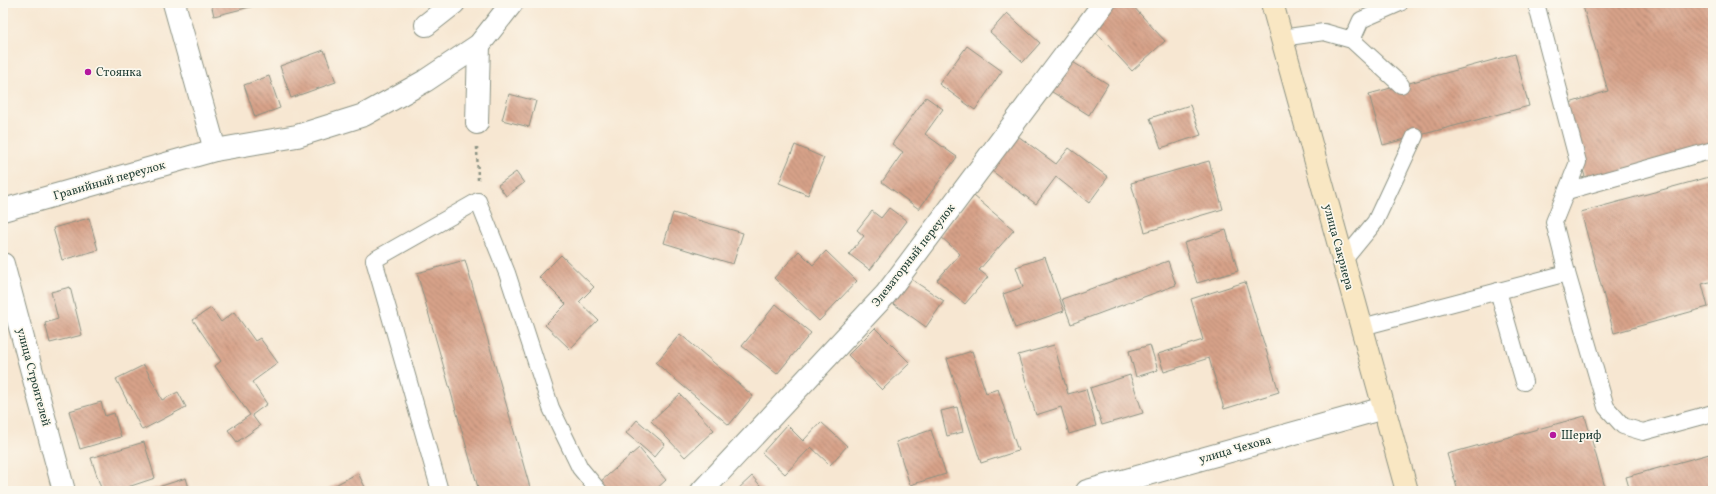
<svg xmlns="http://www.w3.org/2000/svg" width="1716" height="494" viewBox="0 0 1716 494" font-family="Vollkorn,serif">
<defs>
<pattern id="building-back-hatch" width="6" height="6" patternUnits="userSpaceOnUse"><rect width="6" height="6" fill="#d7a289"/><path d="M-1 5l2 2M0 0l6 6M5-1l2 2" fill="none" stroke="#ae8571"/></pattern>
</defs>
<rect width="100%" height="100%" fill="#fbf7ec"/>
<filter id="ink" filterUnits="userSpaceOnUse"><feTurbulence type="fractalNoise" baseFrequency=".025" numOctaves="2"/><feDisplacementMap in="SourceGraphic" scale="8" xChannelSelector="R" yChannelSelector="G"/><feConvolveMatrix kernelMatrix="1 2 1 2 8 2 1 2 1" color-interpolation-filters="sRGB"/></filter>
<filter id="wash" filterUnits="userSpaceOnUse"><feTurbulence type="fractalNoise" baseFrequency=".012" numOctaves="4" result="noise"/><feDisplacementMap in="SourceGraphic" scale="16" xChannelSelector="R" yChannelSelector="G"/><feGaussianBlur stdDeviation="0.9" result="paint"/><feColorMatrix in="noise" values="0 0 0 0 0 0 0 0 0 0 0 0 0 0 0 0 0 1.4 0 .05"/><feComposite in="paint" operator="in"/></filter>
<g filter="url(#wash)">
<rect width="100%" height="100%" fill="#f7e7d2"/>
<g id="blocks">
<!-- building -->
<g fill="url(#building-back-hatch)">
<polygon points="211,3 253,3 254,6 214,16"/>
<polygon points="1120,3 1130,3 1165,41 1132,71 1092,28"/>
<polygon points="1582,3 1713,3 1713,144 1587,183 1563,105 1608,91"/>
<polygon points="1007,13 1040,43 1023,62 990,32"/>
<polygon points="967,46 1002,71 975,110 939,84"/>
<polygon points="324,50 336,82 291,98 280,66"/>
<polygon points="1515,54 1529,106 1383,145 1369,94"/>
<polygon points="1068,59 1108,84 1089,115 1049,90"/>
<polygon points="269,76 280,108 255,117 244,85"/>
<polygon points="509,94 536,101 529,127 502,120"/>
<polygon points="926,97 943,109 925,134 957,157 919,209 882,182 903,152 892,144"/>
<polygon points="1190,105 1201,135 1161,148 1150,118"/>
<polygon points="1018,136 1056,164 1069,148 1108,177 1089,203 1056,177 1036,204 992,171"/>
<polygon points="795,145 824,158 808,195 779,183"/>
<polygon points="1209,161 1223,209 1145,232 1131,183"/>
<polygon points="516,172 524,183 506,196 498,185"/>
<polygon points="1713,176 1713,281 1702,284 1708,307 1614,333 1581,212"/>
<polygon points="974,196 1014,230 979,270 988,277 965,304 937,280 960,254 940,236"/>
<polygon points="889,208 907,221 870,270 849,254 864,236 857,230 872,211 881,218"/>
<polygon points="673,213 743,233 733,264 664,243"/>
<polygon points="89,218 98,250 62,260 53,228"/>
<polygon points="1226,230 1238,271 1197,283 1184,243"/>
<polygon points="799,251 813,265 826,251 857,281 819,321 774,278"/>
<polygon points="561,255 594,287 579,302 598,320 570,349 545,325 566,304 539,277"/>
<polygon points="1045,257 1064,311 1015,328 1003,294 1023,287 1016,267"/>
<polygon points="465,260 531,491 479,491 417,273"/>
<polygon points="1168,261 1176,285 1071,324 1062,299"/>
<polygon points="908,277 944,301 926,327 891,302"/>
<polygon points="1245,282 1279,392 1224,409 1209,358 1164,372 1158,354 1203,340 1191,299"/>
<polygon points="70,287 82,335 50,343 45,323 58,319 51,292"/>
<polygon points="776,304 811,333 777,374 742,346"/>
<polygon points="211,308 221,322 234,312 255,341 260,338 278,363 252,382 267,404 252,415 260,426 237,442 228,430 250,415 215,366 221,361 193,320"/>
<polygon points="875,328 910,363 882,390 848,355"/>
<polygon points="680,334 753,396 729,425 656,363"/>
<polygon points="1054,345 1068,394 1086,389 1096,426 1069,434 1061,407 1036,415 1018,355"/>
<polygon points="1150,345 1158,370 1136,377 1129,351"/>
<polygon points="972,351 986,393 998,389 1018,451 981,463 947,359"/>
<polygon points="144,365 162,400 178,392 186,407 142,430 116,379"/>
<polygon points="1130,375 1143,413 1102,425 1090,388"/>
<polygon points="680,394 714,430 685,457 651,421"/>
<polygon points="101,402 105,416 114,413 121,437 80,449 69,411"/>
<polygon points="957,407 963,432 947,436 941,411"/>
<polygon points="1585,416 1606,491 1458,491 1447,454"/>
<polygon points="637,420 665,444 654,457 626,433"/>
<polygon points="821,422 847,446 830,465 811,447 785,474 762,453 787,425 803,441"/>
<polygon points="931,430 946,474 910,485 896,442"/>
<polygon points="144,442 155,478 128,487 129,491 102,491 91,458"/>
<polygon points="639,448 666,480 654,491 607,491 600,482"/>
<polygon points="1713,453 1713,491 1630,491 1626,477"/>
<polygon points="358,473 367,491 324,491"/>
<polygon points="752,476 765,491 736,491"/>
<polygon points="186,478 190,491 146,491"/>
</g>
</g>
</g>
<g filter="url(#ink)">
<use href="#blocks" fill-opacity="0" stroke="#8b9283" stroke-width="1"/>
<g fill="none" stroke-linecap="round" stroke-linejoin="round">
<defs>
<g id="lane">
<polyline points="1536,3 1578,162 1554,222 1567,273 1606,407 1623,426 1643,432 1713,413"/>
<polyline points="1281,38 1324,32 1352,40 1401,85"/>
<polyline points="1352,40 1361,20 1400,3"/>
<polyline points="1567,191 1713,150"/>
<polyline points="1343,261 1375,222 1415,136"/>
<polyline points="1498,291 1524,382"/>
<polyline points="1362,327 1567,273"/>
<polyline points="440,491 374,260 478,201 507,273 551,408 580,468 599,491"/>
</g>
<g id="street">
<polyline points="174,3 215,150"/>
<polyline points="426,25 454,3"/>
<polyline points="477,123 479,45"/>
<polyline points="3,210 215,150 297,136 364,115 425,81 479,45 512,3"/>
<polyline points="3,264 64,491"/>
<polyline points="702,491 886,294 1104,3"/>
<polyline points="1087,491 1384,408"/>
</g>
<polyline id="secondary" points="1272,3 1407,491"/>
</defs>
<!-- lane casing -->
<use href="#lane" stroke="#8b9283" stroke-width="18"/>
<!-- street casing -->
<use href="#street" stroke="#8b9283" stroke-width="24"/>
<!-- secondary casing -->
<use href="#secondary" stroke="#8b9283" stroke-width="24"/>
<!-- path -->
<polyline stroke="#8b9283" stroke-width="2.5" stroke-dasharray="3 3" stroke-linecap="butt" points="477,147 478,180"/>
<!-- lane -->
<use href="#lane" stroke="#fff" stroke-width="16"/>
<!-- street -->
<use href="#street" stroke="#fff" stroke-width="22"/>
<!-- secondary -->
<use href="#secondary" stroke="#f9e7c3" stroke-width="22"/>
</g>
</g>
<!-- markers -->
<g fill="#b5179e" stroke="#fbf7ec" stroke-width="1.5">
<circle cx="88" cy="72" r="4"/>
<circle cx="1553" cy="435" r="4"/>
</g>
<g text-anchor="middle" stroke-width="3.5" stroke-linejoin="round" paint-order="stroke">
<!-- poi labels -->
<g font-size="12" fill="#1f3d34" stroke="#fbf7ec" text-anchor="start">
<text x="96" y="76">Стоянка</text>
<text x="1561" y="439">Шериф</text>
</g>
<!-- street labels -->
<g font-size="12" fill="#1f3d34" stroke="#fbf7ec">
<text transform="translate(109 180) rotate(-16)" y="4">Гравийный переулок</text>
<text transform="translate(1339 247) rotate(75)" y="4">улица Сакриера</text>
<text transform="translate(913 255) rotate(-52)" y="4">Элеваторный переулок</text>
<text transform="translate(34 377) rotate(75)" y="4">улица Строителей</text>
<text transform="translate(1235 449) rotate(-16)" y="4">улица Чехова</text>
</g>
</g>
<!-- margin -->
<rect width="1716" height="494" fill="none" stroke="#fbf7ec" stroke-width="16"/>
</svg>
